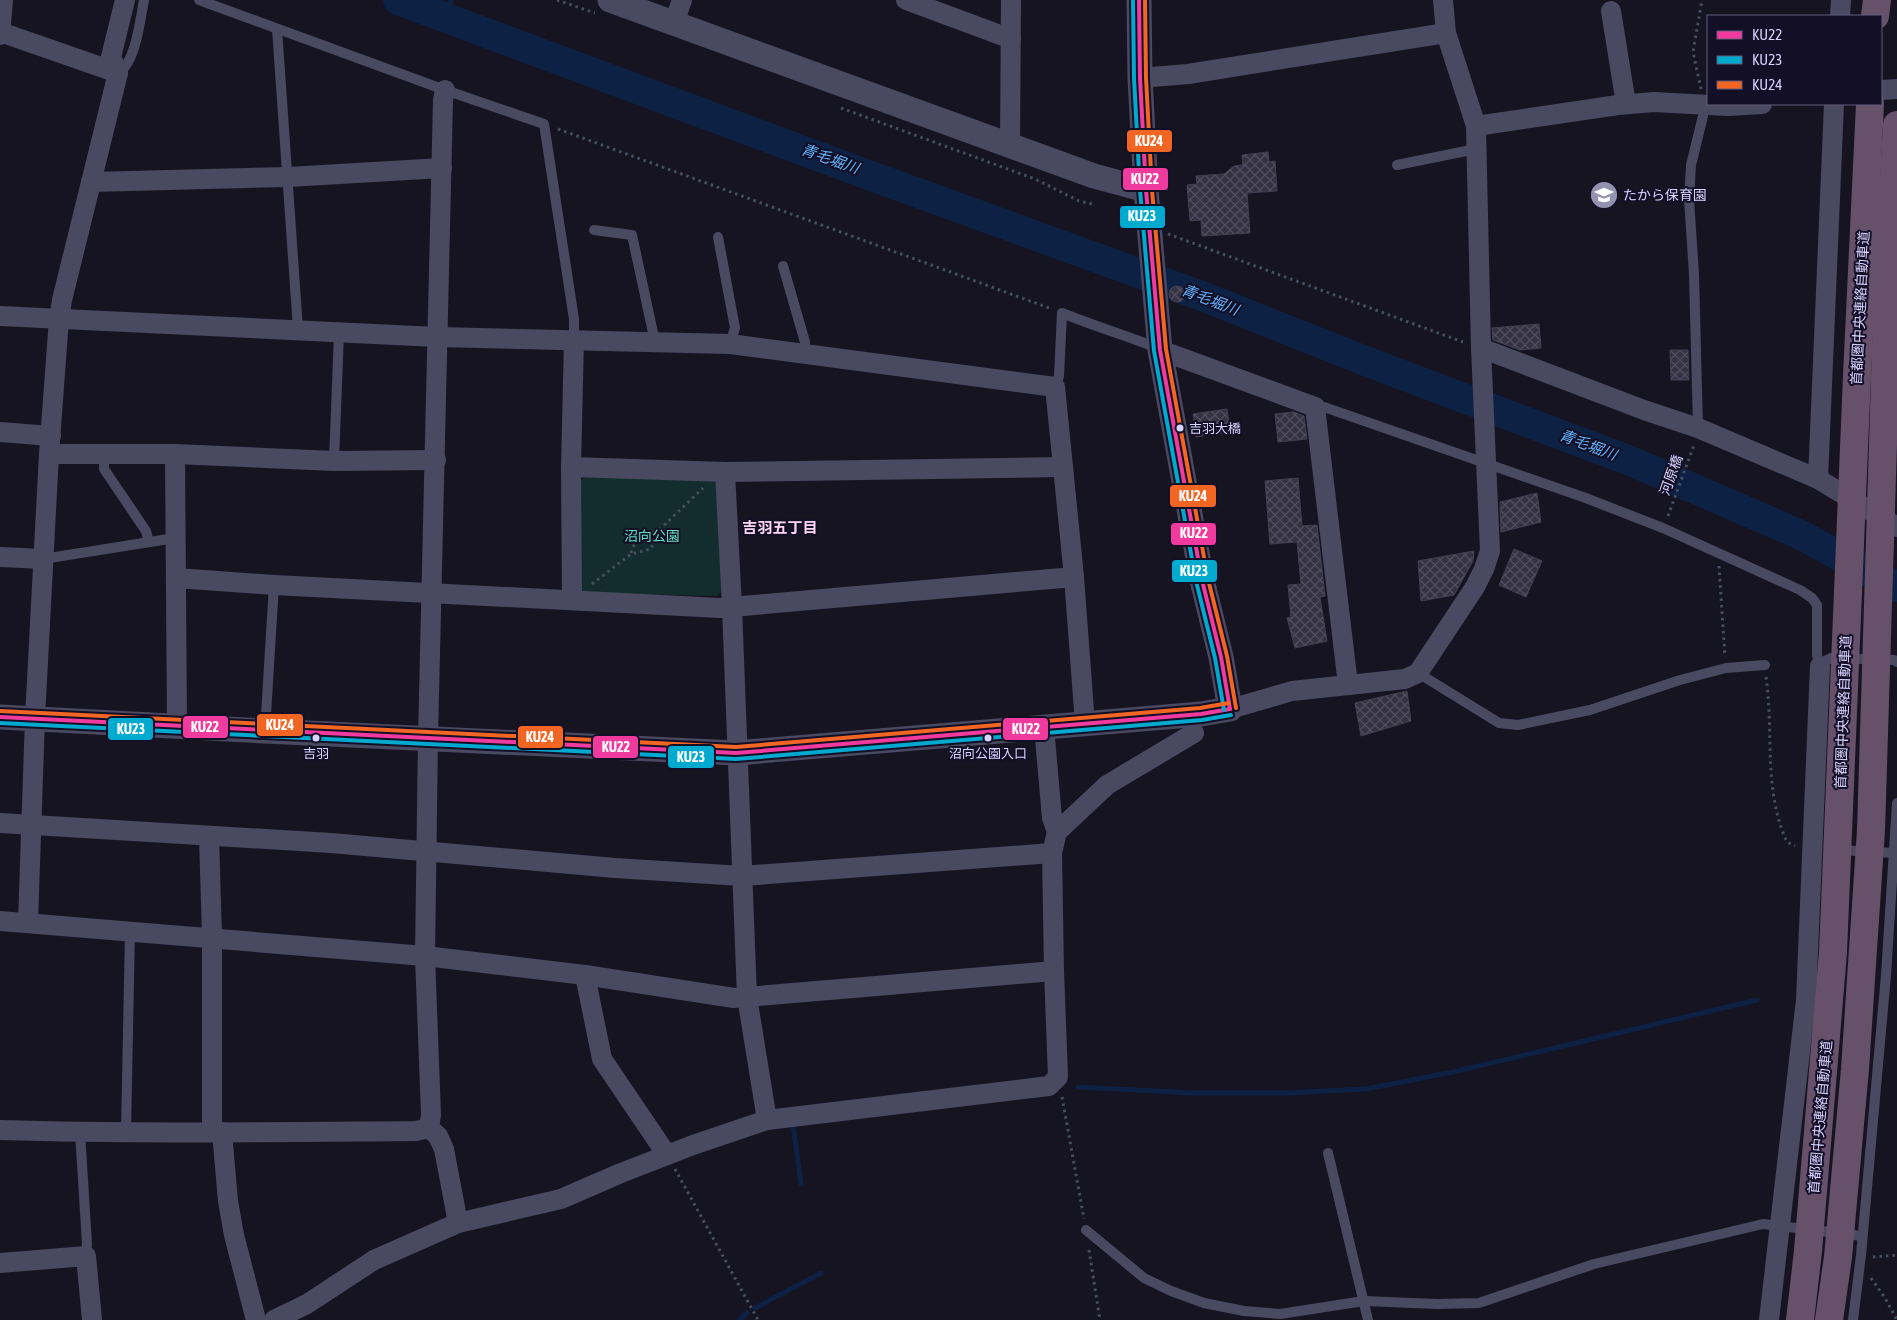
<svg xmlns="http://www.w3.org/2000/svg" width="1897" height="1320" viewBox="0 0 1897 1320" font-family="'Asap Condensed','Noto Sans JP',sans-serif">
<defs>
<pattern id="building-cross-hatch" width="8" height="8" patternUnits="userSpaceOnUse" patternTransform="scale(1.25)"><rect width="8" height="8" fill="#343243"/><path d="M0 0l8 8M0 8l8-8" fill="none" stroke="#514f5f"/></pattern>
</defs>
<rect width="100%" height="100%" fill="#161421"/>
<!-- green -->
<polygon fill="#132c2d" points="585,476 714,479 717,484 724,591 716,596 585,593 579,586 581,481"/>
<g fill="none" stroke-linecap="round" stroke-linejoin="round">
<!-- stream -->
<g stroke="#0d2144" stroke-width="5">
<polyline points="445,17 451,0"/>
<polyline points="1078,1087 1194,1093 1286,1093 1366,1089 1453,1072 1559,1047 1757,1000"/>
<polyline points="793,1125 801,1184"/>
<polyline points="755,1308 821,1273"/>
<polyline points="739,1320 747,1313"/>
</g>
<!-- river -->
<polyline stroke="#0d2144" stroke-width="30" points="398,0 863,173 1207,298 1368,362 1633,462 1801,535 1897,587"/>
</g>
<!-- building -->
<g fill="url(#building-cross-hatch)" stroke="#433f54">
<polygon points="1268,152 1269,162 1275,161 1277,191 1247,193 1250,233 1202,236 1201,220 1190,221 1187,185 1197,184 1196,176 1224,174 1234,166 1243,165 1242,155"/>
<circle cx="1177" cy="294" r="8"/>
<polygon points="1539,324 1541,348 1520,350 1493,340 1492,328"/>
<polygon points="1670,350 1688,350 1689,380 1671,380"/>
<polygon points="1227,409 1230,432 1196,437 1193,414"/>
<polygon points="1294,412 1304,416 1307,439 1278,442 1275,414"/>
<polygon points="1298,478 1302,526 1317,525 1325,596 1320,597 1327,641 1295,648 1287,618 1291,617 1288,585 1301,584 1297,542 1270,544 1265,481"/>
<polygon points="1537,493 1541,522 1501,532 1500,502"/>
<polygon points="1514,549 1542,561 1526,597 1499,585"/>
<polygon points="1474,551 1473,561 1454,595 1421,601 1418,561"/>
<polygon points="1407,691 1411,721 1361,736 1355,703"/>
</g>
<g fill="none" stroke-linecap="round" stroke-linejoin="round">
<!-- path -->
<g stroke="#44505f" stroke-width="3" stroke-dasharray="2.5 4" stroke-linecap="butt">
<polyline points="557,0 595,13"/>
<polyline points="1701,89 1693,52 1702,0"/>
<polyline points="841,108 1035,179 1079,201 1092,204"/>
<polyline points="558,129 1052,309"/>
<polyline points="1168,234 1463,342"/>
<polyline points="1668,516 1694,445"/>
<polyline points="631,553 638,535 658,531"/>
<polyline points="1719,566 1725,657"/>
<polyline points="592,584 631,554 651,549 658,531 703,488"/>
<path d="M1766 677C1774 732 1763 790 1787 842L1795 846"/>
<polyline points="1062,1097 1084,1219"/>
<polyline points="675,1169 758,1320"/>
<polyline points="1089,1250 1100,1320"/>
<polyline points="1873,1257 1897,1255"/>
<polyline points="1871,1278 1885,1298 1897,1320"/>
</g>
<!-- service -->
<g stroke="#4a4962" stroke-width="10">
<polyline points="199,0 445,90 544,124 574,319 574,340"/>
<polyline points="277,29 298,329"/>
<path d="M118 73C136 63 140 20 144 0"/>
<polyline points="1397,165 1476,149"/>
<polyline points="594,230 632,235 655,342"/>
<polyline points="718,237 735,328 730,344"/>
<polyline points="783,266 805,342 803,354"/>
<path d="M1055 387 1059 376 1062 313C1094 326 1128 336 1160 349"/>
<polyline points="1315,407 1324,407 1583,497 1663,528 1800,590 1812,598 1817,605 1817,655 1820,666"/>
<polyline points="1698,428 1694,274 1689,199 1691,165 1703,116 1704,104"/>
<polyline points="104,454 104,469 146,531 149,542"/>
<polyline points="334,461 339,333"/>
<polyline points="43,559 175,538"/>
<polyline points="1820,666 1825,661 1831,658 1894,660 1897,662"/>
<polyline points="1418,673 1499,723 1518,725 1590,710 1680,680 1726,668 1765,665"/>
<polyline points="265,731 274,585"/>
<polyline points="1838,850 1894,853"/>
<polyline points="80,1132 87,1244 86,1256"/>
<polyline points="126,1132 130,931"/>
<polyline points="1328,1153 1368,1320"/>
<polyline points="1086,1230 1144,1278 1171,1291 1204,1303 1244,1311 1280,1314 1364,1301 1437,1304 1479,1303 1594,1264 1763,1224 1862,1236"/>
<polyline points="1853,1320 1861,1255 1886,975 1897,803"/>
</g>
<!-- minor -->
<g stroke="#4a4962" stroke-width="20">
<polyline points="906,0 1011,39"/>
<polyline points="1611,11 1626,104"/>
<polyline points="1840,16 1841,0"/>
<polyline points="674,23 682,0"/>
<polyline points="0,32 118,73"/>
<polyline points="0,35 3,0"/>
<polyline points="1140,78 1188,74 1446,33"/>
<polyline points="1881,90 1897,89"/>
<polyline points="1476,126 1618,105 1654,102 1728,106 1762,104"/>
<polyline points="1010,145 1011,0"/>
<polyline points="91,182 288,177 442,168"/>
<polyline points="0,316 437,337 730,344 1055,387 1074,577 1085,724"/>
<polyline points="1481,348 1644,410 1698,428 1818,479 1897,527"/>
<polyline points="1160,350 1315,407 1348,685"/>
<polyline points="0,432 51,436"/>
<polyline points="49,454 175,454 334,461 436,460"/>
<polyline points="175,454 177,726"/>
<polyline points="571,467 725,472 1063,467"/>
<polyline points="725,472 732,607 747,997 767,1120"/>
<polyline points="1818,479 1834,104"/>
<polyline points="0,557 43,559"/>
<polyline points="176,578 274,585 720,608 1074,577"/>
<polyline points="572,599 571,467 574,340"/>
<polyline points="1230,709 1292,691 1405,679 1418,673 1475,587 1484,569 1490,551 1481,348 1476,126 1446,33 1443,0"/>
<polyline points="1044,727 1052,818 1057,832"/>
<polyline points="0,823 331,843 615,868 742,876 1052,853"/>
<polyline points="209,836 212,937 212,1132"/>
<polyline points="0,921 425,956 585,975 734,998 1054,971"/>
<polyline points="28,922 35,718 49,454 59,319 62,300 118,73 111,57 125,0"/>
<polyline points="585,975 602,1059 667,1155"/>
<polyline points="429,1128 431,1115 425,956 428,738 443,100 445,90"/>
<polyline points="429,1128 438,1136 444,1149 458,1223"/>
<path d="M0 1130C138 1134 277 1132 416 1131L429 1128"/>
<polyline points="222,1132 228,1201 234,1235 256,1320"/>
<polyline points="0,1263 86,1256 92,1320"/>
<polyline points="274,1320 307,1304 374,1260 458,1223 561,1199 621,1173 693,1145 767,1120 1049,1086 1058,1077 1054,971 1052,853 1057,832 1107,785 1194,733"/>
<polyline points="1769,1320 1806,1000 1820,666"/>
</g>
<!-- tertiary -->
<g stroke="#4a4962" stroke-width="25">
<polyline points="610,0 1094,176 1146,190"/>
<polyline points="0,717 265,731 736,753 1201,714 1230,709 1221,657 1202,580 1160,350 1146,190 1140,78 1139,0"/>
</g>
<!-- motorway -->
<polyline stroke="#67516a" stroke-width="28" points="1875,16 1877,0"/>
<!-- motorway-bridge -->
<g stroke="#67516a" stroke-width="28">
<polyline points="1800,1320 1808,1251 1833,952 1857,376 1870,104"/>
<polyline points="1829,1320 1838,1257 1855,1069 1871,830 1888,283 1897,125"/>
</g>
<defs>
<g id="bus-1">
<polyline points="1139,0 1140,78 1146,190 1160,350 1202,580 1221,657 1230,709"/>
<polyline points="0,717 736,753 1201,714 1230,709"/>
</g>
<g id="bus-2">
<polyline points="1133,0 1134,78 1140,190 1154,351 1196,581 1215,658 1224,710"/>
<polyline points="0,723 736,759 1202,720 1231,715"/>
</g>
<g id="bus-3">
<polyline points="1145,0 1146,78 1152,190 1166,349 1208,579 1227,656 1236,708"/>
<polyline points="0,711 736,747 1200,708 1229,703"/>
</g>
</defs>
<!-- bus-1 casing -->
<use href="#bus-1" stroke="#130f26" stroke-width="8"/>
<!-- bus-2 casing -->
<use href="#bus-2" stroke="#130f26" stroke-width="8"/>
<!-- bus-3 casing -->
<use href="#bus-3" stroke="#130f26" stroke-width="8"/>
<!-- bus-1 -->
<use href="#bus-1" stroke="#f13a9d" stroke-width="4"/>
<!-- bus-2 -->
<use href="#bus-2" stroke="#00a9ce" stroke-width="4"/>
<!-- bus-3 -->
<use href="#bus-3" stroke="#f26522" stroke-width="4"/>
</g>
<!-- icons -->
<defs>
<symbol id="school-disc" viewBox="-11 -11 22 22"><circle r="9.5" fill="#9591b1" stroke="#130f26"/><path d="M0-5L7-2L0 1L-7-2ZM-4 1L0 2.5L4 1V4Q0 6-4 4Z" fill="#fff"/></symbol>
</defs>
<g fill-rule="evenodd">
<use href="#school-disc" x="1588" y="179" width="32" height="32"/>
</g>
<!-- markers -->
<g fill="#d9d4ff" stroke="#130f26" stroke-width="2">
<circle cx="1180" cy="428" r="4.5"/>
<circle cx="316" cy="738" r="4.5"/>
<circle cx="988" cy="738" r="4.5"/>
</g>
<g text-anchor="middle" stroke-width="4" stroke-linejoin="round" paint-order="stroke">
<!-- bus labels -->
<g font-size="13" fill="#d9d4ff" stroke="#130f26">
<text x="1189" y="433" text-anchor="start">吉羽大橋</text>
<text x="316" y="758">吉羽</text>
<text x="988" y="758">沼向公園入口</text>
</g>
<!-- poi labels -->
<g font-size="14" fill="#d9d4ff" stroke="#130f26" text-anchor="start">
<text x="1623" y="200">たから保育園</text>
</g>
<!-- street labels -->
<g font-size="14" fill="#d9d4ff" stroke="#130f26">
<text transform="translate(1860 308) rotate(-87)" y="5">首都圏中央連絡自動車道</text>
<text transform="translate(1671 475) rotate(-70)" y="5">河原橋</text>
<text transform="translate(1843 712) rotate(-88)" y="5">首都圏中央連絡自動車道</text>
<text transform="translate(1820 1117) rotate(-85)" y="5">首都圏中央連絡自動車道</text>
</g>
<!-- park labels -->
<g font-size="14" fill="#5fe0c0" stroke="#130f26">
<text x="652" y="541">沼向公園</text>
</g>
<!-- water labels -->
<g font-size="15" font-style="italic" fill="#62b6ff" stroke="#130f26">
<text transform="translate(830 159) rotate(20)" y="5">青毛堀川</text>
<text transform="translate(1210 300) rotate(21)" y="5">青毛堀川</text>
<text transform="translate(1588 445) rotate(21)" y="5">青毛堀川</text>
</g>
<!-- neighbourhood labels -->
<g font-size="15" font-weight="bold" fill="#ffd6f0" stroke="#130f26">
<text x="780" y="533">吉羽五丁目</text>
</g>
</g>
<g stroke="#130f26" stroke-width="2">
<rect x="1126" y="129" width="47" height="24" rx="5" fill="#f26522"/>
<rect x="1122" y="167" width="47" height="24" rx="5" fill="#f13a9d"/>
<rect x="1119" y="205" width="47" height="24" rx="5" fill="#00a9ce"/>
<rect x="1169" y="484" width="48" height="24" rx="5" fill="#f26522"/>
<rect x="1170" y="522" width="47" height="24" rx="5" fill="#f13a9d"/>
<rect x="1171" y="559" width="47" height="24" rx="5" fill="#00a9ce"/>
<rect x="256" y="713" width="48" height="24" rx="5" fill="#f26522"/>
<rect x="182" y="715" width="47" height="24" rx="5" fill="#f13a9d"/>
<rect x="1002" y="717" width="47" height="24" rx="5" fill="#f13a9d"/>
<rect x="107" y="717" width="47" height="24" rx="5" fill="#00a9ce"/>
<rect x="517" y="725" width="47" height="24" rx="5" fill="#f26522"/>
<rect x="592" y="735" width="47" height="24" rx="5" fill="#f13a9d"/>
<rect x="667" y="745" width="48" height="24" rx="5" fill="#00a9ce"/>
</g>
<g font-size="14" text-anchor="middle" font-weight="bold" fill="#fff">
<text x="1149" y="146">KU24</text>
<text x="1145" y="184">KU22</text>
<text x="1142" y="221">KU23</text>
<text x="1193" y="501">KU24</text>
<text x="1194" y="538">KU22</text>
<text x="1194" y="576">KU23</text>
<text x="280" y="730">KU24</text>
<text x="205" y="732">KU22</text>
<text x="1026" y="734">KU22</text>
<text x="131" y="734">KU23</text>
<text x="540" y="742">KU24</text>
<text x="616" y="752">KU22</text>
<text x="691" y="762">KU23</text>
</g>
<!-- legend -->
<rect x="1707" y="15" width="175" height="90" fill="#130f26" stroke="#625e7d"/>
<rect x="1717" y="31" width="25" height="8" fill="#f13a9d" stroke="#625e7d"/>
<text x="1752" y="40" font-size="15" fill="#d9d4ff">KU22</text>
<rect x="1717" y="56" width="25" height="8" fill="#00a9ce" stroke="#625e7d"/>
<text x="1752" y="65" font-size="15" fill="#d9d4ff">KU23</text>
<rect x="1717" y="81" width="25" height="8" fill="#f26522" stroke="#625e7d"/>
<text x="1752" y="90" font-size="15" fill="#d9d4ff">KU24</text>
</svg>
